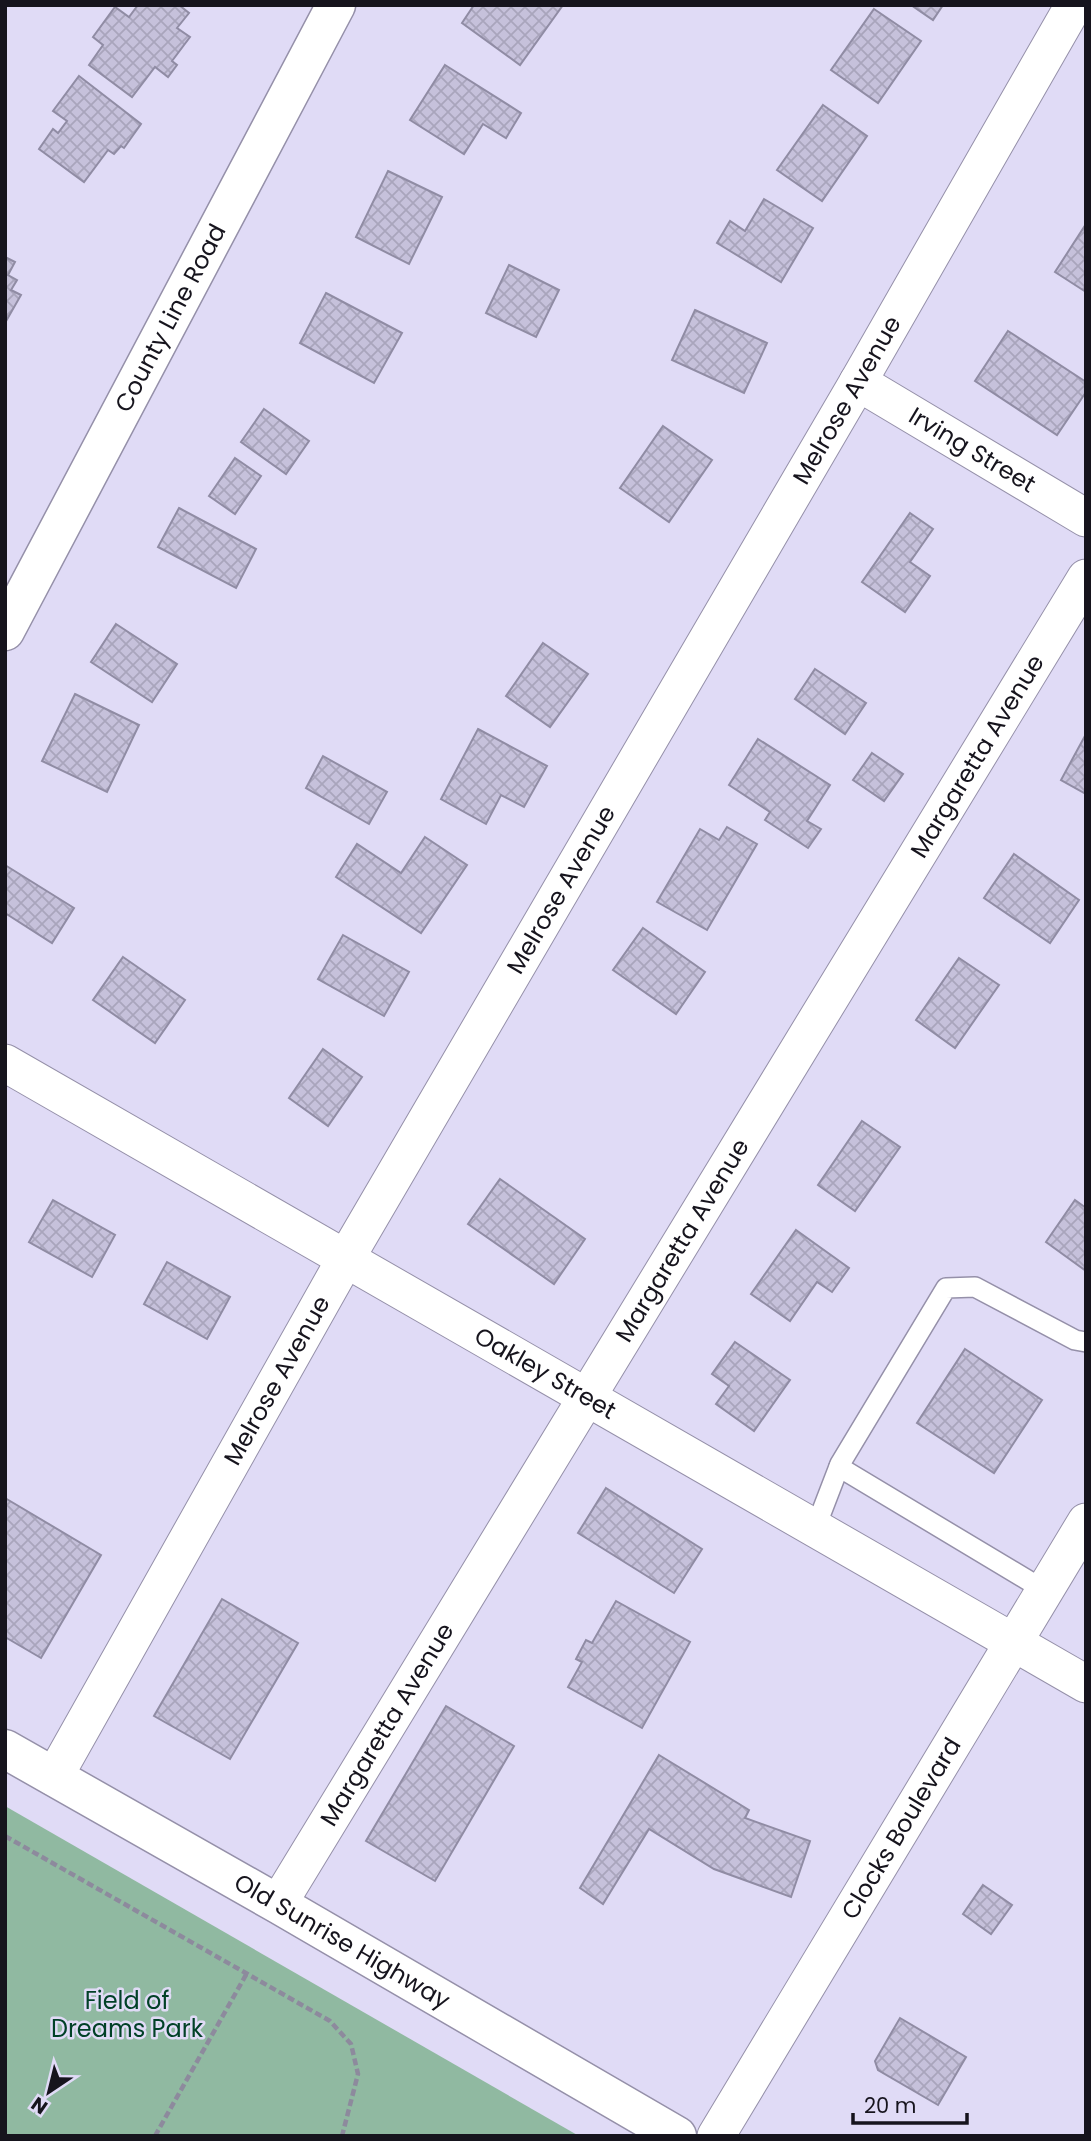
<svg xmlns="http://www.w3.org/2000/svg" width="1091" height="2141" viewBox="0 0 1091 2141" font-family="Poppins,sans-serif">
<defs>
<pattern id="building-cross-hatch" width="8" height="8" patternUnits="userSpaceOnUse" patternTransform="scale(1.75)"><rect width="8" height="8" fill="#c6c1db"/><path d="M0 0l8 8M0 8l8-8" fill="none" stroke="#a9a5bc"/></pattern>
</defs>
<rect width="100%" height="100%" fill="#e0dbf6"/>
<!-- park -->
<polygon fill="#90b9a1" points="5,1806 579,2136 5,2136"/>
<!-- building -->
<g fill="url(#building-cross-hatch)" stroke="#908ca4" stroke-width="2">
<polygon points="138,5 179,5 189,13 177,28 190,37 172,61 177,65 168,77 155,67 132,97 89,65 103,45 93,37 115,7 129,17"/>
<polygon points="474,5 563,5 520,65 462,23"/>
<polygon points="911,5 943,5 933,20"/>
<polygon points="874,9 921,41 878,103 831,70"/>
<polygon points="445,65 521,113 506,138 483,124 464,154 410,120"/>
<polygon points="79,76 141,124 124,148 121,146 114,154 108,150 84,182 39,149 53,129 58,133 67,121 53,111"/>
<polygon points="823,105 867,136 822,201 777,170"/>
<polygon points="388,171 442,197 409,264 356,237"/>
<polygon points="764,199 813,228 781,282 717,243 730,221 745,231"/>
<polygon points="1086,224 1086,292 1055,272"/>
<polygon points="5,257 15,262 8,275 17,280 11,290 21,295 5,323"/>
<polygon points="509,265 559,290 536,337 486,313"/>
<polygon points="326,293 402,333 374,383 300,343"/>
<polygon points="695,310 767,343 744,393 672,360"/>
<polygon points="1008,331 1086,382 1086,392 1057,435 975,381"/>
<polygon points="264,409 309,441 286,474 241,442"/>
<polygon points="663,426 712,460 669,522 620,488"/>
<polygon points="235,458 261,476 235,514 209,496"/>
<polygon points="179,508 256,549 236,588 158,547"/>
<polygon points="910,513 933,529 910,562 930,576 905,612 862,582"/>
<polygon points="116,624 177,664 152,702 91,662"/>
<polygon points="543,643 588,674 550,727 506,696"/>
<polygon points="815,669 866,703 845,734 795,699"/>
<polygon points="75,694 139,725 107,792 42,761"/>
<polygon points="478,729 547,766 524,807 501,795 486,824 441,799"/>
<polygon points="1086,734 1086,794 1061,780"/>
<polygon points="758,739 830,785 807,821 821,829 808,848 765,820 770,812 729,785"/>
<polygon points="872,753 903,774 884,801 853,780"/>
<polygon points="323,756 387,792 369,824 306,788"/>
<polygon points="727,827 757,844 707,930 657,902 700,829 719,840"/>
<polygon points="425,837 467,865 421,933 336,877 357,844 401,873"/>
<polygon points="1014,854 1079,900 1050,943 984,898"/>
<polygon points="5,865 74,908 52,943 5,913"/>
<polygon points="643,928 705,972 676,1014 613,970"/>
<polygon points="343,935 409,972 384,1016 318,979"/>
<polygon points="123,957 185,1000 155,1043 93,1000"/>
<polygon points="959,958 999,985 955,1048 916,1020"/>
<polygon points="323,1049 362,1077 328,1126 289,1098"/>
<polygon points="862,1121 900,1147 855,1211 818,1185"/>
<polygon points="500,1179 585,1239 554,1284 468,1224"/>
<polygon points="53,1200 115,1235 92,1277 29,1242"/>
<polygon points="1075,1200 1086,1208 1086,1271 1046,1242"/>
<polygon points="796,1230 849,1268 832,1292 817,1282 790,1321 751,1294"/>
<polygon points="167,1262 230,1297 207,1339 144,1304"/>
<polygon points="735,1342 790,1380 754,1431 716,1404 729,1386 712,1374"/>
<polygon points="965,1349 1042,1400 994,1473 917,1423"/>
<polygon points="606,1488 702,1549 674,1593 578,1533"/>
<polygon points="5,1498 101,1555 41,1658 5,1637"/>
<polygon points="222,1599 298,1643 230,1759 154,1716"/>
<polygon points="616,1601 690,1642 642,1728 568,1687 582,1662 576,1659 586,1640 592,1643"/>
<polygon points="446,1706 514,1746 435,1881 366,1841"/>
<polygon points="659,1755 749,1810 745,1818 810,1841 791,1897 714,1869 649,1829 603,1904 580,1888"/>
<polygon points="983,1885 1012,1905 991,1934 963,1914"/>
<polygon points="900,2018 966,2057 938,2105 878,2070 875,2061"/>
</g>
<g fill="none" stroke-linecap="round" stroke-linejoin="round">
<defs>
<g id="lane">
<polyline points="839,1467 1044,1590"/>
<polyline points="815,1529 840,1464 946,1288 975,1287 1075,1340 1086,1342"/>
</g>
<g id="street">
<path id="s1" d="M858 382 1086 518"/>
<path id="s2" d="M5 1063 1086 1684"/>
<path id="s3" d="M54 1777 346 1258 858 382 1074 5"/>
<path id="s4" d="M278 1904 1086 578"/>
<path id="s5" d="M716 2136 1086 1522"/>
</g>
<g id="secondary">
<path id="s6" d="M5 631 336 5"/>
<path id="s7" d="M5 1749 278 1904 677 2136"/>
</g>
</defs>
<!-- lane casing -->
<use href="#lane" stroke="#9590a9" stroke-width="22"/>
<!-- street casing -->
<use href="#street" stroke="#9590a9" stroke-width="39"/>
<!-- secondary casing -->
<use href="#secondary" stroke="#9590a9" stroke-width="41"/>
<!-- path -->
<g stroke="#8d8a9d" stroke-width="4.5" stroke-dasharray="7 3.5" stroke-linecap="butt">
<polyline points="5,1836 330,2021 351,2044 358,2074 342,2136"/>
<polyline points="155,2136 247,1973"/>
</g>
<!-- lane -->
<use href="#lane" stroke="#fff" stroke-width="19"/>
<!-- street -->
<use href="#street" stroke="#fff" stroke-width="37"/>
<!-- secondary -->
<use href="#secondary" stroke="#fff" stroke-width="38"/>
</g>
<g text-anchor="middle" stroke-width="5" stroke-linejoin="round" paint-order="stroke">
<!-- street labels -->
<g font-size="24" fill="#16141d" stroke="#e0dbf6">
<text dy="8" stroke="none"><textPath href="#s6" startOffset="354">County Line Road</textPath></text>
<text dy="8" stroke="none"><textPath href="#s3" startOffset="1589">Melrose Avenue</textPath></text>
<text dy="8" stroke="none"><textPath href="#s1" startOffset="133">Irving Street</textPath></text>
<text dy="8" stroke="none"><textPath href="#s4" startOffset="1344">Margaretta Avenue</textPath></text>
<text dy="8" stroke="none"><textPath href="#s3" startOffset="1022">Melrose Avenue</textPath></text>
<text dy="8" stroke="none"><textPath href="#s4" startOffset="777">Margaretta Avenue</textPath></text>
<text dy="8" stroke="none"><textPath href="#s2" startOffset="623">Oakley Street</textPath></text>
<text dy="8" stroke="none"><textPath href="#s3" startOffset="455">Melrose Avenue</textPath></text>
<text dy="8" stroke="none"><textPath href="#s4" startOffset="210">Margaretta Avenue</textPath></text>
<text dy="8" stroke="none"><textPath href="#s5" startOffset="359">Clocks Boulevard</textPath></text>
<text dy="8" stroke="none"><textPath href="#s7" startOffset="388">Old Sunrise Highway</textPath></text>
</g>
<!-- park labels -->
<g font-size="24" fill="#014127" stroke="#e0dbf6">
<text x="127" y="2009">Field of<tspan x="127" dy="28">Dreams Park</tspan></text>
</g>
</g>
<!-- border -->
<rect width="1091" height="2141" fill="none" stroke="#16141d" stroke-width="14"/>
<!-- north arrow -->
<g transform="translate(49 2092) rotate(215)" stroke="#e0dbf6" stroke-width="5" paint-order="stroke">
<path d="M0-5L12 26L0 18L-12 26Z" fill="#16141d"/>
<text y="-10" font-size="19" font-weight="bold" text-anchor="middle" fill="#16141d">N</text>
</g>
<!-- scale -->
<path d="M853 2113v10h114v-10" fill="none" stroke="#16141d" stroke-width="3.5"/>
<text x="864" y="2113" font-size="21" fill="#16141d" stroke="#e0dbf6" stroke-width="5" paint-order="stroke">20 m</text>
</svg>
